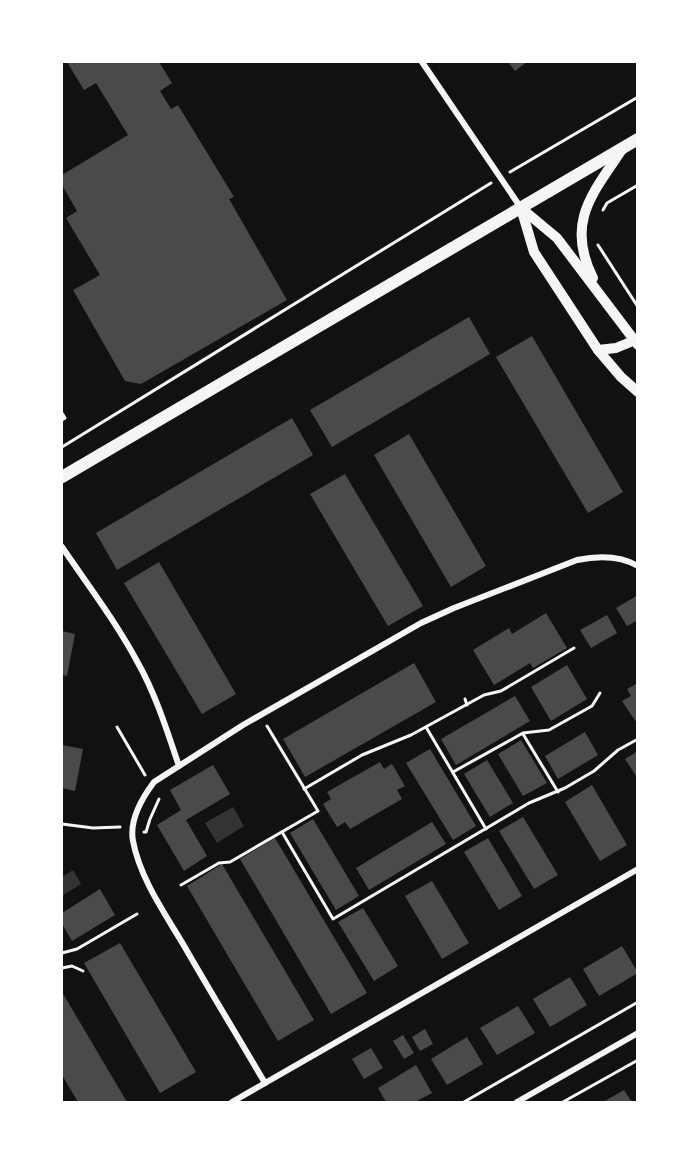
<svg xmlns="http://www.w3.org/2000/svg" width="699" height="1164" viewBox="0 0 699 1164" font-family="Commissioner,sans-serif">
<rect width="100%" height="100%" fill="#111"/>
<!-- water -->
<g fill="#333">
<polygon points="233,807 244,826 217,843 205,823"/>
<polygon points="73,870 81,884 62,896 62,877"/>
</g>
<!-- building -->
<g fill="#4a4a4a">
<polygon points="67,62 159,62 172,83 160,91 171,109 178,105 234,197 229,199 287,300 141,384 125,381 73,290 100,275 66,218 77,211 62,185 62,175 128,135 96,83 84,90"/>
<polygon points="508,62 527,62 515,71"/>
<polygon points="469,317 490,354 332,447 310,410"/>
<polygon points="532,336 623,492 588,513 496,357"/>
<polygon points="292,418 313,455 117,570 96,533"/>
<polygon points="409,434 486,566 451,587 374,455"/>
<polygon points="345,474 423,606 388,626 310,494"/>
<polygon points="159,562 236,694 202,714 124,583"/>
<polygon points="638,595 638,620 627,626 616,608"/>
<polygon points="546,613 567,648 533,668 530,663 494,685 473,650 509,628 512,634"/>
<polygon points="607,615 617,633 591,648 580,630"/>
<polygon points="62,631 75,634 67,676 62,675"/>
<polygon points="414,663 436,702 305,777 283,739"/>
<polygon points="567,665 587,699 551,721 531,687"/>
<polygon points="638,683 638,725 622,701 631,696 627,689"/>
<polygon points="515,696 530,721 456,765 441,739"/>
<polygon points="585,732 598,755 558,779 545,756"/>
<polygon points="521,740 547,783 523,796 498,754"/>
<polygon points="62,745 83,749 75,791 62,788"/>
<polygon points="430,749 476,826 453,840 406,763"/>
<polygon points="638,751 638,779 625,759"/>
<polygon points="487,760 513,803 490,817 464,774"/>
<polygon points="380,762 384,769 392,764 405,786 397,790 402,799 350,829 345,822 337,827 323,804 331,799 327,792"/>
<polygon points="213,765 230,794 186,820 207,856 184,871 157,825 181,810 170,790"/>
<polygon points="592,785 627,845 600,861 565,802"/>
<polygon points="523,817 558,875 534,889 499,831"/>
<polygon points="313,819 359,896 336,910 290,833"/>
<polygon points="432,822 446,844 369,890 356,868"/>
<polygon points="275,838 367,993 331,1014 240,859"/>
<polygon points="488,838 522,896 499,910 464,852"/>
<polygon points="222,864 314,1020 278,1041 187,886"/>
<polygon points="432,881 469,943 442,959 405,896"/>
<polygon points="100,889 115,915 72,941 62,924 62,913"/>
<polygon points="363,908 398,966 374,981 338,922"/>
<polygon points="120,943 196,1072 160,1093 84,963"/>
<polygon points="622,946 638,973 599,996 583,969"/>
<polygon points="570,977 587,1005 550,1027 533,999"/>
<polygon points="62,992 127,1102 78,1102 62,1075"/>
<polygon points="518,1006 535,1033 497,1055 480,1028"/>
<polygon points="425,1029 433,1044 420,1051 412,1037"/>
<polygon points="403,1035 414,1053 404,1059 393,1041"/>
<polygon points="467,1037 483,1064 447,1085 431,1059"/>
<polygon points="371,1048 383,1068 364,1079 352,1059"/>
<polygon points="416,1065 432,1093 415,1102 386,1102 378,1088"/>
<polygon points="624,1090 632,1102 603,1102"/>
</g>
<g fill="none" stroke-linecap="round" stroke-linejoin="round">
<!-- path -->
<g stroke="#f5f5f5" stroke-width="3">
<polyline points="510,172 638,97"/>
<polyline points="603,210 607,203 638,185"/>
<polyline points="598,245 638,307"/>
<polyline points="62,413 65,418 62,420"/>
<polyline points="62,447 491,183"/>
<polyline points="465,699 467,705"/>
<polyline points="117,727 145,775"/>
<polyline points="426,727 486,829"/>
<polyline points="523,734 558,792"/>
<polyline points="453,772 523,733 549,730 592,706 600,693"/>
<polyline points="304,789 362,755 411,735 484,695 501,691 574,648"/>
<polyline points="62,824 93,828 120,827"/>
<polyline points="144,832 146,832 150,819 159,799"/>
<polyline points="282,832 333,919 529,803 565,788 594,771 618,750 638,739"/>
<polyline points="181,885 219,863 230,862 318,811 267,726"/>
<polyline points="62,953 77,949 137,914"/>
<polyline points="62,968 72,966 83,971"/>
<polyline points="464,1102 638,1002"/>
<polyline points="563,1102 638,1060"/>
</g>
<!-- minor -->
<g stroke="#f5f5f5" stroke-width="6">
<polyline points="422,62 521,208"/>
<path d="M62 547C88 585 116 622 138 663 156 695 167 731 179 766"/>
<path d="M265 1083C238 1037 210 991 183 944 164 912 140 878 133 841 129 820 142 798 154 782L243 725 421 623 454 608 577 560C597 556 619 555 638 566"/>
<polyline points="232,1102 638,869"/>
<polyline points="517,1102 638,1033"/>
</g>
<!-- tertiary -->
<g stroke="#f5f5f5" stroke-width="10">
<polyline points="521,208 534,252 598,350 621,377 638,392"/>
<polyline points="521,208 557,238 638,345"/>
<path d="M593 278C565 222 593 193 623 148"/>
<polyline points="598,350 616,348 633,341"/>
</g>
<!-- secondary -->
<polyline stroke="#f5f5f5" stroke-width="12" points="62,477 638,139"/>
</g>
<!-- border -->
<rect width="699" height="1164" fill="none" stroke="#ffffff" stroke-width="126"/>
</svg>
